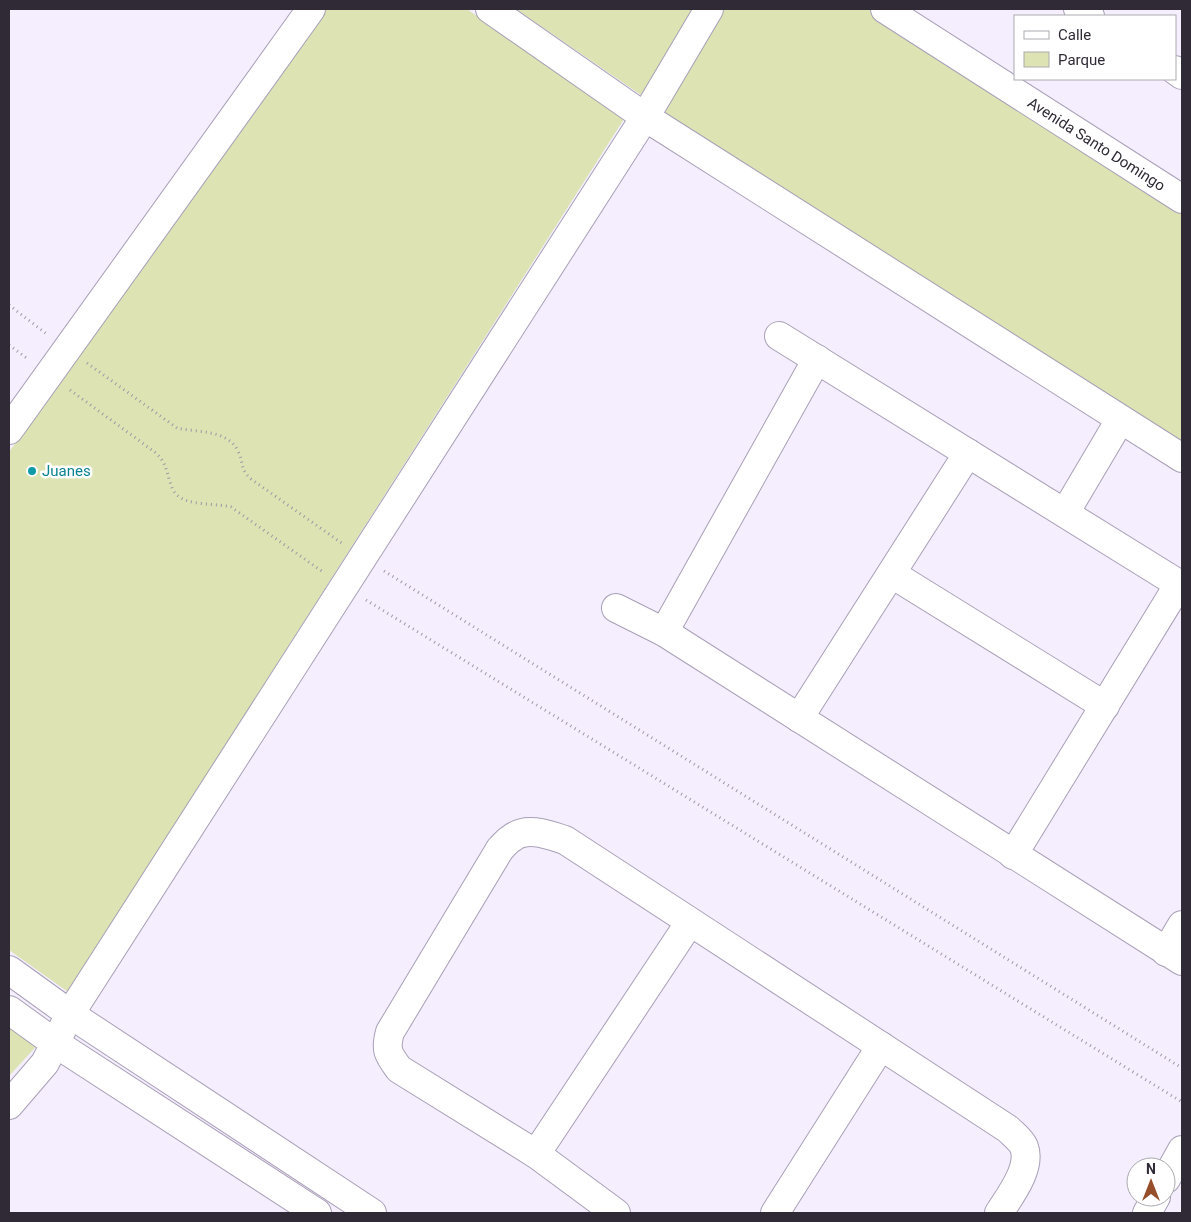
<svg xmlns="http://www.w3.org/2000/svg" width="1191" height="1222" viewBox="0 0 1191 1222" font-family="Roboto,sans-serif">
<rect width="100%" height="100%" fill="#f4eefe"/>
<!-- green -->
<g fill="#dde3b2">
<polygon points="325,9 467,9 624,119 68,992 9,950 9,452"/>
<polygon points="516,9 694,9 641,95"/>
<polygon points="722,9 870,9 1182,199 1182,444 661,115"/>
<polygon points="9,1012 44,1038 9,1076"/>
</g>
<g fill="none" stroke-linecap="round" stroke-linejoin="round">
<defs>
<g id="minor">
<polyline points="490,9 645,117 1182,458"/>
<path id="s1" d="M885 9 1182 199"/>
<polyline points="1078,9 1090,16"/>
<polyline points="1175,70 1182,75"/>
<polyline points="779,336 1182,586"/>
<polyline points="9,430 311,9"/>
<polyline points="1065,513 1120,420"/>
<polyline points="892,574 1105,706"/>
<polyline points="616,608 664,632 1182,961"/>
<polyline points="664,632 817,359"/>
<polyline points="799,718 968,453"/>
<polyline points="1013,855 1179,584"/>
<polyline points="1166,952 1182,925"/>
<polyline points="9,970 70,1014 372,1213"/>
<polyline points="9,1010 55,1043 317,1213"/>
<polyline points="9,1105 45,1063 70,1014 645,117 709,9"/>
<polyline points="536,1154 690,922"/>
<polyline points="1166,1179 1182,1150"/>
<path d="M616 1213 536 1154 399 1069C388 1054 385 1050 390 1032L500 849C504 845 508 840 512 838 527 826 549 835 565 840L1008 1129C1014 1135 1021 1140 1024 1147 1032 1168 1009 1197 999 1213"/>
<polyline points="775,1213 881,1046"/>
<polyline points="1147,1213 1156,1197"/>
</g>
</defs>
<!-- minor casing -->
<use href="#minor" stroke="#a99fb8" stroke-width="30"/>
<!-- path -->
<g stroke="#9e99a7" stroke-width="3" stroke-dasharray="1 4" stroke-linecap="butt">
<polyline points="9,305 48,335"/>
<polyline points="9,345 28,359"/>
<path d="M87 363 177 428C198 433 227 429 238 451 244 464 240 469 251 479L343 544"/>
<path d="M70 390 156 453C167 464 166 471 171 485 172 488 174 493 177 495 188 506 216 503 231 507L323 572"/>
<polyline points="384,571 1182,1068"/>
<polyline points="366,600 1182,1102"/>
</g>
<!-- minor -->
<use href="#minor" stroke="#fff" stroke-width="28"/>
</g>
<!-- markers -->
<circle fill="#0f9aa8" stroke="#fff" stroke-width="2" cx="32" cy="471" r="5"/>
<g text-anchor="middle" stroke-width="5" stroke-linejoin="round" paint-order="stroke">
<!-- street labels -->
<g font-size="15" fill="#2f2a35" stroke="#fff">
<text dy="5" stroke="none"><textPath href="#s1" startOffset="251">Avenida Santo Domingo</textPath></text>
</g>
<!-- culture labels -->
<g font-size="15" fill="#0d838f" stroke="#fff" text-anchor="start">
<text x="42" y="476">Juanes</text>
</g>
</g>
<!-- border -->
<rect width="1191" height="1222" fill="none" stroke="#2f2a35" stroke-width="20"/>
<!-- legend -->
<rect x="1014" y="15" width="162" height="65" fill="#ffffff" stroke="#acaaae"/>
<rect x="1024" y="31" width="25" height="8" fill="#ffffff" stroke="#acaaae"/>
<text x="1058" y="40" font-size="15" fill="#2f2a35">Calle</text>
<rect x="1024" y="52" width="25" height="15" fill="#dde3b2" stroke="#acaaae"/>
<text x="1058" y="65" font-size="15" fill="#2f2a35">Parque</text>
<!-- north arrow -->
<g transform="translate(1151 1182)"><circle r="24" fill="#ffffff" stroke="#acaaae"/>
<path d="M0-4L9 19L0 12L-9 19Z" fill="#954d2a"/>
<text y="-8" font-size="14" font-weight="bold" text-anchor="middle" fill="#2f2a35">N</text>
</g>
</svg>
